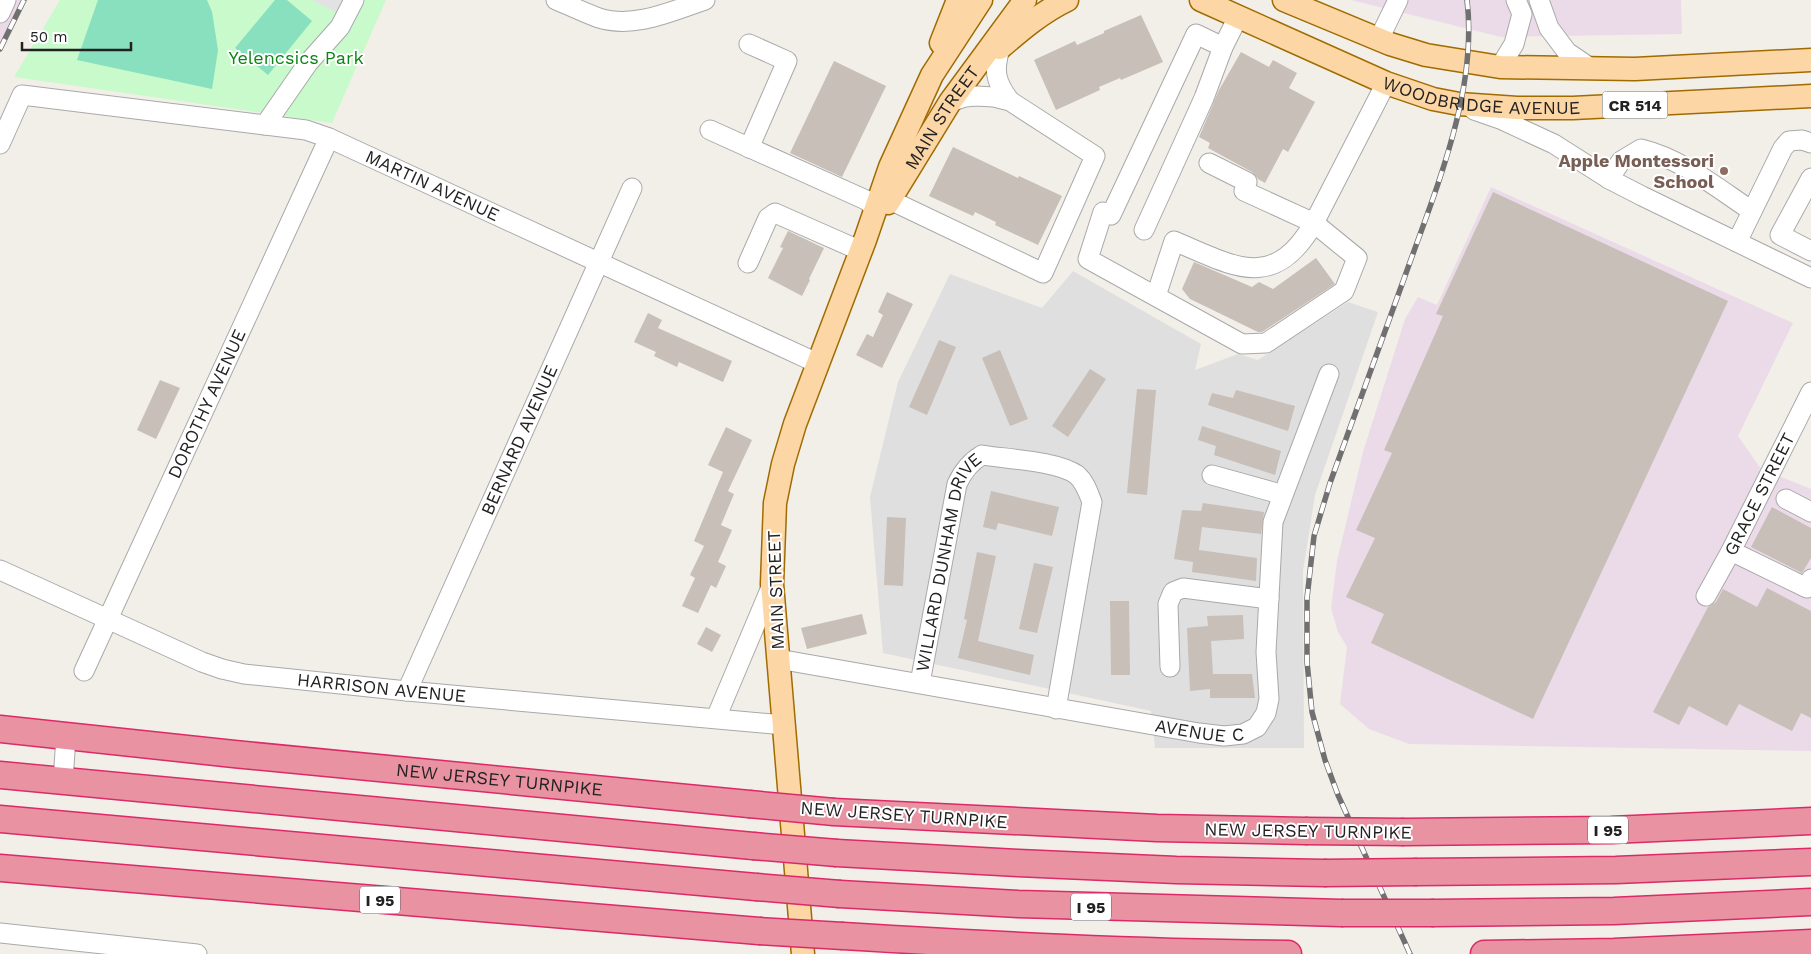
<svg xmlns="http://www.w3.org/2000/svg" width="1811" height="954" viewBox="0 0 1811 954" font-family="'Work Sans',sans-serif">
<rect width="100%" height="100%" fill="#f2efe9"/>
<!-- residential -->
<polygon fill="#e0dfdf" points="1073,271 1201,344 1195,370 1238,354 1258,360 1348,302 1378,312 1315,495 1303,571 1304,748 1155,748 1151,711 883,653 870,497 898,382 950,274 1042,308"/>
<!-- industrial -->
<g fill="#ebdbe8">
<polygon points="0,0 22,0 0,47"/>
<polygon points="1351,0 1681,0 1682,34 1501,37"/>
<polygon points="1491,187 1793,323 1738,436 1761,469 1811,489 1811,751 1409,744 1369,729 1340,704 1347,647 1338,632 1331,608 1337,561 1363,452 1405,319 1418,297 1437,305"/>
</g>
<!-- park -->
<polygon fill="#c8facc" points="60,0 386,0 332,123 14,77"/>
<!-- pitch -->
<g fill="#88e0be">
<polygon points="98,0 207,0 212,12 218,50 212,89 77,60"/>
<polygon points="275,0 287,0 312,21 268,75 235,48"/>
</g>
<!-- parking -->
<polygon fill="#e2e2e2" points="312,0 361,0 351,20"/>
<!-- building -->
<g fill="#c7bfb8">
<polygon points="1141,15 1163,62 1121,80 1120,78 1099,87 1100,90 1056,110 1034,60 1075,41 1077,45 1104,33 1104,31"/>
<polygon points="1241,52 1269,67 1273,60 1297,73 1289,88 1315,102 1288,152 1283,149 1265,183 1258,179 1252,172 1208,148 1210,143 1199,137 1219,90"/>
<polygon points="834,61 886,86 842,177 790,153"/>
<polygon points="953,147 1018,178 1019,176 1062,196 1038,245 995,225 996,222 975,212 973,216 929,196"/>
<polygon points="1493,192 1728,301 1533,719 1371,643 1384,614 1346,597 1375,538 1356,530 1392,453 1384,450 1443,316 1436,314"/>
<polygon points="788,231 824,248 809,279 810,280 802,296 768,278 783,248 780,247"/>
<polygon points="1316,258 1335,284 1262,332 1258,332 1190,299 1182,289 1194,262 1252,287 1259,282 1273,289"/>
<polygon points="887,292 913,304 882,368 856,355 867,334 873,337 883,315 878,312"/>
<polygon points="648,313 662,320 658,328 732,361 723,382 679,362 677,367 654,356 656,352 634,342"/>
<polygon points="939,340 956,347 927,415 909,407"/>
<polygon points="1000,350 1028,419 1010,426 982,358"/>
<polygon points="1090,369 1106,379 1068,437 1052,426"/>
<polygon points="160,380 180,388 156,439 137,430"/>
<polygon points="1137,389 1156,390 1147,495 1127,493"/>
<polygon points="1236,390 1295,406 1288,431 1208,405 1212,393 1233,398"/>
<polygon points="1202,426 1281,451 1275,475 1214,455 1216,446 1198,440"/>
<polygon points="726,427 752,440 728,491 734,494 721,525 732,530 718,562 726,566 716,588 711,585 698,613 682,606 695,578 690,575 704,546 694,541 723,472 708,465"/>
<polygon points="991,491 1059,507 1052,536 998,523 996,530 983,527"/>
<polygon points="1203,503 1264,512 1261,534 1202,527 1199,550 1257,558 1256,581 1192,572 1193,562 1174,559 1182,510 1201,511"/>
<polygon points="1772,507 1811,528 1811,558 1802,573 1751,547"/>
<polygon points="887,517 906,518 903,586 884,585"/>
<polygon points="977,552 996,556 978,641 1034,655 1030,675 958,658 967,620 964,619"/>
<polygon points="1034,563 1053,567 1037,633 1019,629"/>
<polygon points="1767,588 1811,611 1811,718 1801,713 1792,731 1739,704 1727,726 1689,706 1679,725 1653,712 1708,607 1716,602 1723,589 1757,607"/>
<polygon points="1110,601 1129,601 1130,675 1111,675"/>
<polygon points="862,614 867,634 807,649 801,628"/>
<polygon points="1243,615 1244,639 1211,641 1213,674 1252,674 1255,698 1210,698 1210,689 1190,691 1187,628 1208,626 1207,616"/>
<polygon points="706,627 721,635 712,652 697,644"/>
</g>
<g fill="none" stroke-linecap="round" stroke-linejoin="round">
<defs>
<g id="minor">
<path d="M556 0C571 6 585 13 599 18 634 29 672 11 705 0"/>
<polyline points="1539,0 1549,28 1567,52 1592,69"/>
<polyline points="0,13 6,0"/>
<polyline points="1379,39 1398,0"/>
<polyline points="749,44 787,61 749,148"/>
<path d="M1000 49C993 71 996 83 1010 101"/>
<polyline points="1500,67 1514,44 1522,14 1516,0"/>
<polyline points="1474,110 1500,119 1554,144 1609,179 1642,196 1811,278"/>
<polyline points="265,125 308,63 340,27 354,0"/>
<polyline points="710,130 866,200 876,208"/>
<path id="s1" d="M0 144 22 95 306 130 329 138 817 363"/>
<polyline points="1209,163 1247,182 1244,191 1314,223 1386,83"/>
<polyline points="1811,178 1780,235 1811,251"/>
<path d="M1609 179 1621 161 1641 149C1682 159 1717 188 1752 211"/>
<polyline points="890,200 1043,273 1095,156 1010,101 994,97 976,96 965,97 950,102"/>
<path d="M1103 212 1088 259 1242 344 1266 343 1344 291 1357 258 1314 223C1273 293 1234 266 1174 241L1156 296"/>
<polyline points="1111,215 1196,34 1223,47 1238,17"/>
<polyline points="1144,230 1204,98 1223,47"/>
<polyline points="1737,242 1783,148 1789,141 1802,140 1811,143"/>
<polyline points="748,263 768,218 775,213 861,251"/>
<polyline points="1212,475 1273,492 1282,497"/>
<polyline points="1786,499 1811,512"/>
<polyline points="1731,551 1807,588 1811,579"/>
<path id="s2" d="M0 570 202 662 222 669 244 674 407 691 784 725"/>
<path id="s3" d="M1706 596 1731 551 1811 392"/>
<path id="s4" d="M778 659 1199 733 1224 736 1243 734 1257 727 1266 713 1269 699 1266 652 1273 522 1329 374"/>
<polyline points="1170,667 1168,604 1173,592 1183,588 1269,599"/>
<path id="s5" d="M84 671 329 138"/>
<path id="s6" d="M920 683 957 484C963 471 970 462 982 455 1006 459 1058 461 1077 475 1085 482 1088 492 1092 502L1056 709"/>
<path id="s7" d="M407 691 632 188"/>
<polyline points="716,718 772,585"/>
<polyline points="63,781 66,737"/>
<polyline points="0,933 197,954"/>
</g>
<g id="major">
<path id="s8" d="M1201 0 1386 83 1433 99 1459 104 1517 108H1573L1811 96"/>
<polyline points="1284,0 1390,44 1426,55 1500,67 1635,69 1811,60"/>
<polyline points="941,43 958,0"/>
<path d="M1000 48C1021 30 1042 12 1067 0"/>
<path id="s9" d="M888 203 950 102 1025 0"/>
<polyline points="803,954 772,584 775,503 783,464 795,424 865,240 890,167 932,75 981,0"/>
</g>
<g id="highway">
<path id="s10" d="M0 729 234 754 749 804"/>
<polyline points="0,775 753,846"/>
<polyline points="834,812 1157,828 1305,831"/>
<polyline points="0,819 756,887"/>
<polyline points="1404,832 1611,830 1811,821"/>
<polyline points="837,853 1018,863 1176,870 1324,873"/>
<polyline points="0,868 759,931"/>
<polyline points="1417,872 1616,870 1811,862"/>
<polyline points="840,894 1018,904 1341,913"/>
<polyline points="1434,913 1614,911 1811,902"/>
<path d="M843 936C991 945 1139 953 1288 954"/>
<polyline points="1484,954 1614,952 1811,943"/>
</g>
</defs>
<!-- minor casing -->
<use href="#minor" stroke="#a9a9a9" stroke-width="21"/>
<!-- major casing -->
<use href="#major" stroke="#a06b00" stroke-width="25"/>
<!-- highway casing -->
<use href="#highway" stroke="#dc2a67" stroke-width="29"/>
<!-- minor -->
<use href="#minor" stroke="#fff" stroke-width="19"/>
<!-- major -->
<use href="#major" stroke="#fcd6a4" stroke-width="22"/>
<!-- highway -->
<use href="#highway" stroke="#e892a2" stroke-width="26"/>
<defs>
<g id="rail">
<polyline points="0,49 24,0"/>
<path d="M1410 954 1338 795 1325 760 1312 712 1307 662V598L1314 536 1330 483C1355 414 1380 345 1405 276 1435 191 1478 92 1467 0"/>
</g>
</defs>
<!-- rail casing -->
<use href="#rail" stroke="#707070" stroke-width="5.5"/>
<!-- rail -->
<use href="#rail" stroke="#fff" stroke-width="4" stroke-dasharray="11" stroke-linecap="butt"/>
<defs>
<g id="highway-bridge">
<polyline points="749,804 834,812"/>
<polyline points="1305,831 1404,832"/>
<polyline points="753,846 837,853"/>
<polyline points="1324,873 1417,872"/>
<polyline points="756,887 840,894"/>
<polyline points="1341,913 1434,913"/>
<polyline points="759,931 843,936"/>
</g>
</defs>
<!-- highway-bridge casing -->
<use href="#highway-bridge" stroke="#dc2a67" stroke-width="29" stroke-linecap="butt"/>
<!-- highway-bridge -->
<use href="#highway-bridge" stroke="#e892a2" stroke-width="26"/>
</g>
<!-- markers -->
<circle fill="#8d6e63" stroke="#fff" stroke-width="2" cx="1724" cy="171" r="5"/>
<g text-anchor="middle" stroke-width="4" stroke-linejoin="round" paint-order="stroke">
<!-- shield labels -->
<g fill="#fff" stroke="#646464" stroke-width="1">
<rect x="1602.5" y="91.5" width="65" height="27" rx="4"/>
<rect x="1588" y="816.5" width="40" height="27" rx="4"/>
<rect x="360" y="886.5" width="40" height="27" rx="4"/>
<rect x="1071" y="893.5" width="40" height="27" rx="4"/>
</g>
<g font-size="16" font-weight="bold" fill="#222">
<text x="1635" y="111">CR 514</text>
<text x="1608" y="836">I 95</text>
<text x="380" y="906">I 95</text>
<text x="1091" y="913">I 95</text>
</g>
<!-- park labels -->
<g font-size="18" fill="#0c8416" stroke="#fff">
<text x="296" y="64">Yelencsics Park</text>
</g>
<!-- street labels -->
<g font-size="18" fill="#222" stroke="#fff">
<text dy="6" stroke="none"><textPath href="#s8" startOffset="300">WOODBRIDGE AVENUE</textPath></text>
<text dy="6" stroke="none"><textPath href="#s9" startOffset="101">MAIN STREET</textPath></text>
<text dy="6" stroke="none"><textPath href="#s1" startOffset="478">MARTIN AVENUE</textPath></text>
<text dy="6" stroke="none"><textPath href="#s5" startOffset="294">DOROTHY AVENUE</textPath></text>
<text dy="6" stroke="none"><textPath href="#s7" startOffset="275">BERNARD AVENUE</textPath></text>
<text dy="6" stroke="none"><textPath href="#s3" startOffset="115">GRACE STREET</textPath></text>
<text dy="6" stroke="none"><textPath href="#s6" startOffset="125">WILLARD DUNHAM DRIVE</textPath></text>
<text transform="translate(776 590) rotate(-92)" y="6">MAIN STREET</text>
<text dy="6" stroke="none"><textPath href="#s2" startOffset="404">HARRISON AVENUE</textPath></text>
<text dy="6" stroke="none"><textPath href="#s4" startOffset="428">AVENUE C</textPath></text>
<text dy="6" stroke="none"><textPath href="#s10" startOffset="502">NEW JERSEY TURNPIKE</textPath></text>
<text transform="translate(904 815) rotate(4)" y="6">NEW JERSEY TURNPIKE</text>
<text transform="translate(1308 831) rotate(1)" y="6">NEW JERSEY TURNPIKE</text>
</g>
<!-- education labels -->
<g font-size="18" font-weight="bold" fill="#785e54" stroke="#fff" text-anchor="end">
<text x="1714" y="167">Apple Montessori<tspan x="1714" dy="21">School</tspan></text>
</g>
</g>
<!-- scale -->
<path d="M22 42v8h109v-8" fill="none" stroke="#222222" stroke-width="2.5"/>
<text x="30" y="42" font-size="15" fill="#222222" stroke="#ffffff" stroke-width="4" paint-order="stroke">50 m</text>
</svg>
